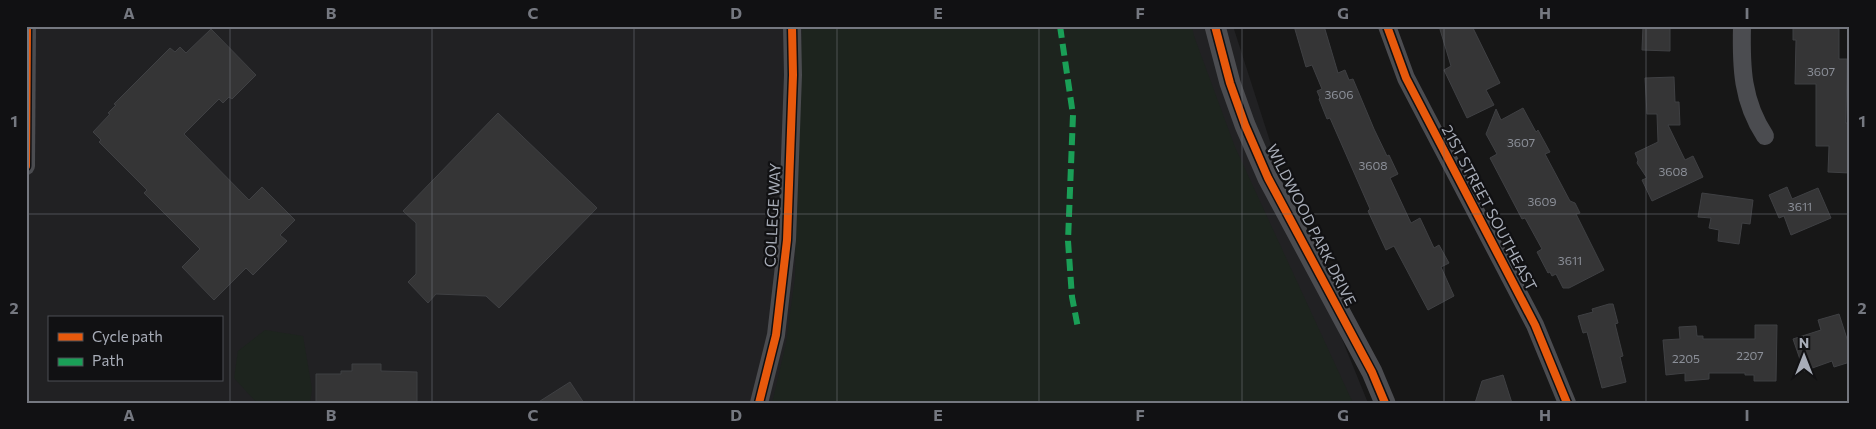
<svg xmlns="http://www.w3.org/2000/svg" width="1876" height="429" viewBox="0 0 1876 429" font-family="Commissioner,sans-serif">
<rect width="100%" height="100%" fill="#171717"/>
<!-- built -->
<path fill="#212123" fill-rule="evenodd" d="M26 26H1233L1301 238 1368 403H26ZM49 318H221V380H49Z"/>
<!-- green -->
<g fill="#1d241e">
<polygon points="802,26 1192,26 1194,36 1235,147 1353,403 772,403 786,343 795,277 796,179"/>
<polygon points="265,330 303,336 312,389 310,403 257,403 234,378 238,351"/>
</g>
<!-- building -->
<g fill="#353536" stroke="#3f4043">
<polygon points="1294,26 1324,26 1338,73 1345,70 1349,80 1353,79 1374,129 1387,156 1389,155 1398,174 1390,178 1411,223 1420,218 1434,248 1439,245 1449,263 1441,267 1454,296 1428,310 1394,246 1386,250 1368,211 1370,209 1330,118 1327,119 1319,99 1320,98 1317,91 1322,89 1312,65 1306,67"/>
<polygon points="1439,26 1472,26 1500,83 1486,90 1494,105 1467,118 1444,70 1451,66"/>
<polygon points="1643,26 1670,26 1670,51 1642,50"/>
<polygon points="1793,26 1839,26 1839,59 1847,59 1846,123 1850,123 1850,173 1828,172 1829,146 1816,146 1816,84 1795,84 1796,40 1793,40"/>
<polygon points="211,29 256,75 232,99 229,97 223,103 219,99 184,134 249,200 262,187 295,220 280,235 287,241 253,275 246,268 214,300 182,267 200,249 144,193 147,190 99,142 101,140 93,132 110,114 108,113 116,105 114,104 170,48 175,52 180,47 186,53"/>
<polygon points="1674,77 1675,102 1679,102 1680,125 1668,125 1685,160 1693,156 1703,177 1652,201 1642,180 1647,178 1637,163 1638,160 1635,153 1658,142 1657,114 1647,114 1645,78"/>
<polygon points="1523,108 1536,132 1538,130 1550,152 1545,154 1570,201 1575,203 1580,213 1576,214 1604,270 1569,288 1563,288 1556,274 1552,276 1550,272 1548,273 1537,252 1542,249 1525,218 1522,219 1490,158 1497,154 1486,134 1496,109 1501,120"/>
<polygon points="498,113 597,208 499,308 486,296 436,294 428,303 408,282 416,274 416,223 403,211"/>
<polygon points="1787,187 1792,199 1818,188 1831,218 1791,235 1784,216 1779,218 1769,195"/>
<polygon points="1702,193 1753,200 1750,224 1742,223 1739,244 1718,241 1719,230 1709,228 1711,218 1698,217"/>
<polygon points="1609,304 1613,304 1618,323 1615,324 1623,356 1620,357 1626,382 1602,388 1587,332 1583,333 1578,316 1593,312 1592,309"/>
<polygon points="1839,314 1850,348 1850,362 1834,367 1832,361 1804,371 1793,339 1821,330 1818,320"/>
<polygon points="1755,325 1777,325 1776,381 1754,381 1754,375 1745,375 1745,373 1709,373 1709,379 1685,381 1685,373 1666,375 1663,340 1680,339 1679,327 1696,326 1697,336 1703,336 1703,339 1755,339"/>
<polygon points="352,364 381,364 381,371 417,372 417,403 316,403 316,374 341,374 341,371 352,371"/>
<polygon points="1503,375 1512,403 1475,403 1482,381"/>
<polygon points="570,382 584,403 537,403"/>
</g>
<g fill="none" stroke-linecap="round" stroke-linejoin="round">
<!-- minor -->
<g stroke="#4b4c50" stroke-width="18">
<polyline points="1387,26 1406,78 1535,325 1567,403"/>
<path d="M1742 26C1741 67 1742 101 1765 136"/>
<polyline points="26,166 27,26"/>
<polyline points="759,403 776,335 787,240 793,75 792,26"/>
</g>
<!-- tertiary -->
<polyline stroke="#4b4c50" stroke-width="21" points="1215,26 1230,83 1245,125 1268,178 1372,372 1385,403"/>
<!-- quiet -->
<polyline stroke="#1a9f57" stroke-width="6" stroke-dasharray="12 6" stroke-linecap="butt" points="1060,26 1073,115 1068,241 1072,297 1078,328"/>
<defs>
<g id="cycleway">
<polyline points="1215,26 1230,83 1245,125 1268,178 1372,372 1385,403"/>
<polyline points="1387,26 1406,78 1535,325 1567,403"/>
<polyline points="26,166 27,26"/>
<polyline points="759,403 776,335 787,240 793,75 792,26"/>
</g>
</defs>
<!-- cycleway casing -->
<use href="#cycleway" stroke="#111113" stroke-width="11"/>
<!-- cycleway -->
<use href="#cycleway" stroke="#e8590c" stroke-width="8"/>
</g>
<!-- grid -->
<path fill="none" stroke="#757880" stroke-width="1" stroke-opacity="0.55" d="M230 26V403M432 26V403M634 26V403M837 26V403M1039 26V403M1242 26V403M1444 26V403M1646 26V403M26 214H1850"/>
<g text-anchor="middle" stroke-width="4.5" stroke-linejoin="round" paint-order="stroke">
<!-- number labels -->
<g font-size="12" fill="#8b8f98">
<text x="1821" y="76">3607</text>
<text x="1339" y="99">3606</text>
<text x="1521" y="147">3607</text>
<text x="1373" y="170">3608</text>
<text x="1673" y="176">3608</text>
<text x="1542" y="206">3609</text>
<text x="1800" y="211">3611</text>
<text x="1570" y="265">3611</text>
<text x="1750" y="360">2207</text>
<text x="1686" y="363">2205</text>
</g>
<!-- street labels -->
<g font-size="15" fill="#a8adb8" stroke="#111113">
<text transform="translate(1489 208) rotate(62)" y="5">21ST STREET SOUTHEAST</text>
<text transform="translate(773 215) rotate(-87)" y="5">COLLEGE WAY</text>
<text transform="translate(1311 225) rotate(63)" y="5">WILDWOOD PARK DRIVE</text>
</g>
</g>
<!-- border -->
<rect width="1876" height="429" fill="none" stroke="#111113" stroke-width="55"/>
<!-- legend -->
<rect x="48" y="316" width="175" height="65" fill="#111113" stroke="#4d4f55"/>
<rect x="58" y="333" width="25" height="8" fill="#e8590c" stroke="#4d4f55"/>
<text x="92" y="342" font-size="15" fill="#a8adb8">Cycle path</text>
<rect x="58" y="358" width="25" height="8" fill="#1a9f57" stroke="#4d4f55"/>
<text x="92" y="366" font-size="15" fill="#a8adb8">Path</text>
<!-- north arrow -->
<g transform="translate(1804 356)" stroke="#111113" stroke-width="4" paint-order="stroke">
<path d="M0-4L9 19L0 12L-9 19Z" fill="#a8adb8"/>
<text y="-8" font-size="14" font-weight="bold" text-anchor="middle" fill="#a8adb8">N</text>
</g>
<rect x="28" y="28" width="1820" height="374" fill="none" stroke="#757880" stroke-width="2"/>
<g font-size="16" text-anchor="middle" font-weight="bold" fill="#757880">
<text x="129" y="19">A</text>
<text x="331" y="19">B</text>
<text x="533" y="19">C</text>
<text x="736" y="19">D</text>
<text x="938" y="19">E</text>
<text x="1140" y="19">F</text>
<text x="1343" y="19">G</text>
<text x="1545" y="19">H</text>
<text x="1747" y="19">I</text>
<text x="14" y="127">1</text>
<text x="1862" y="127">1</text>
<text x="14" y="314">2</text>
<text x="1862" y="314">2</text>
<text x="129" y="421">A</text>
<text x="331" y="421">B</text>
<text x="533" y="421">C</text>
<text x="736" y="421">D</text>
<text x="938" y="421">E</text>
<text x="1140" y="421">F</text>
<text x="1343" y="421">G</text>
<text x="1545" y="421">H</text>
<text x="1747" y="421">I</text>
</g>
</svg>
